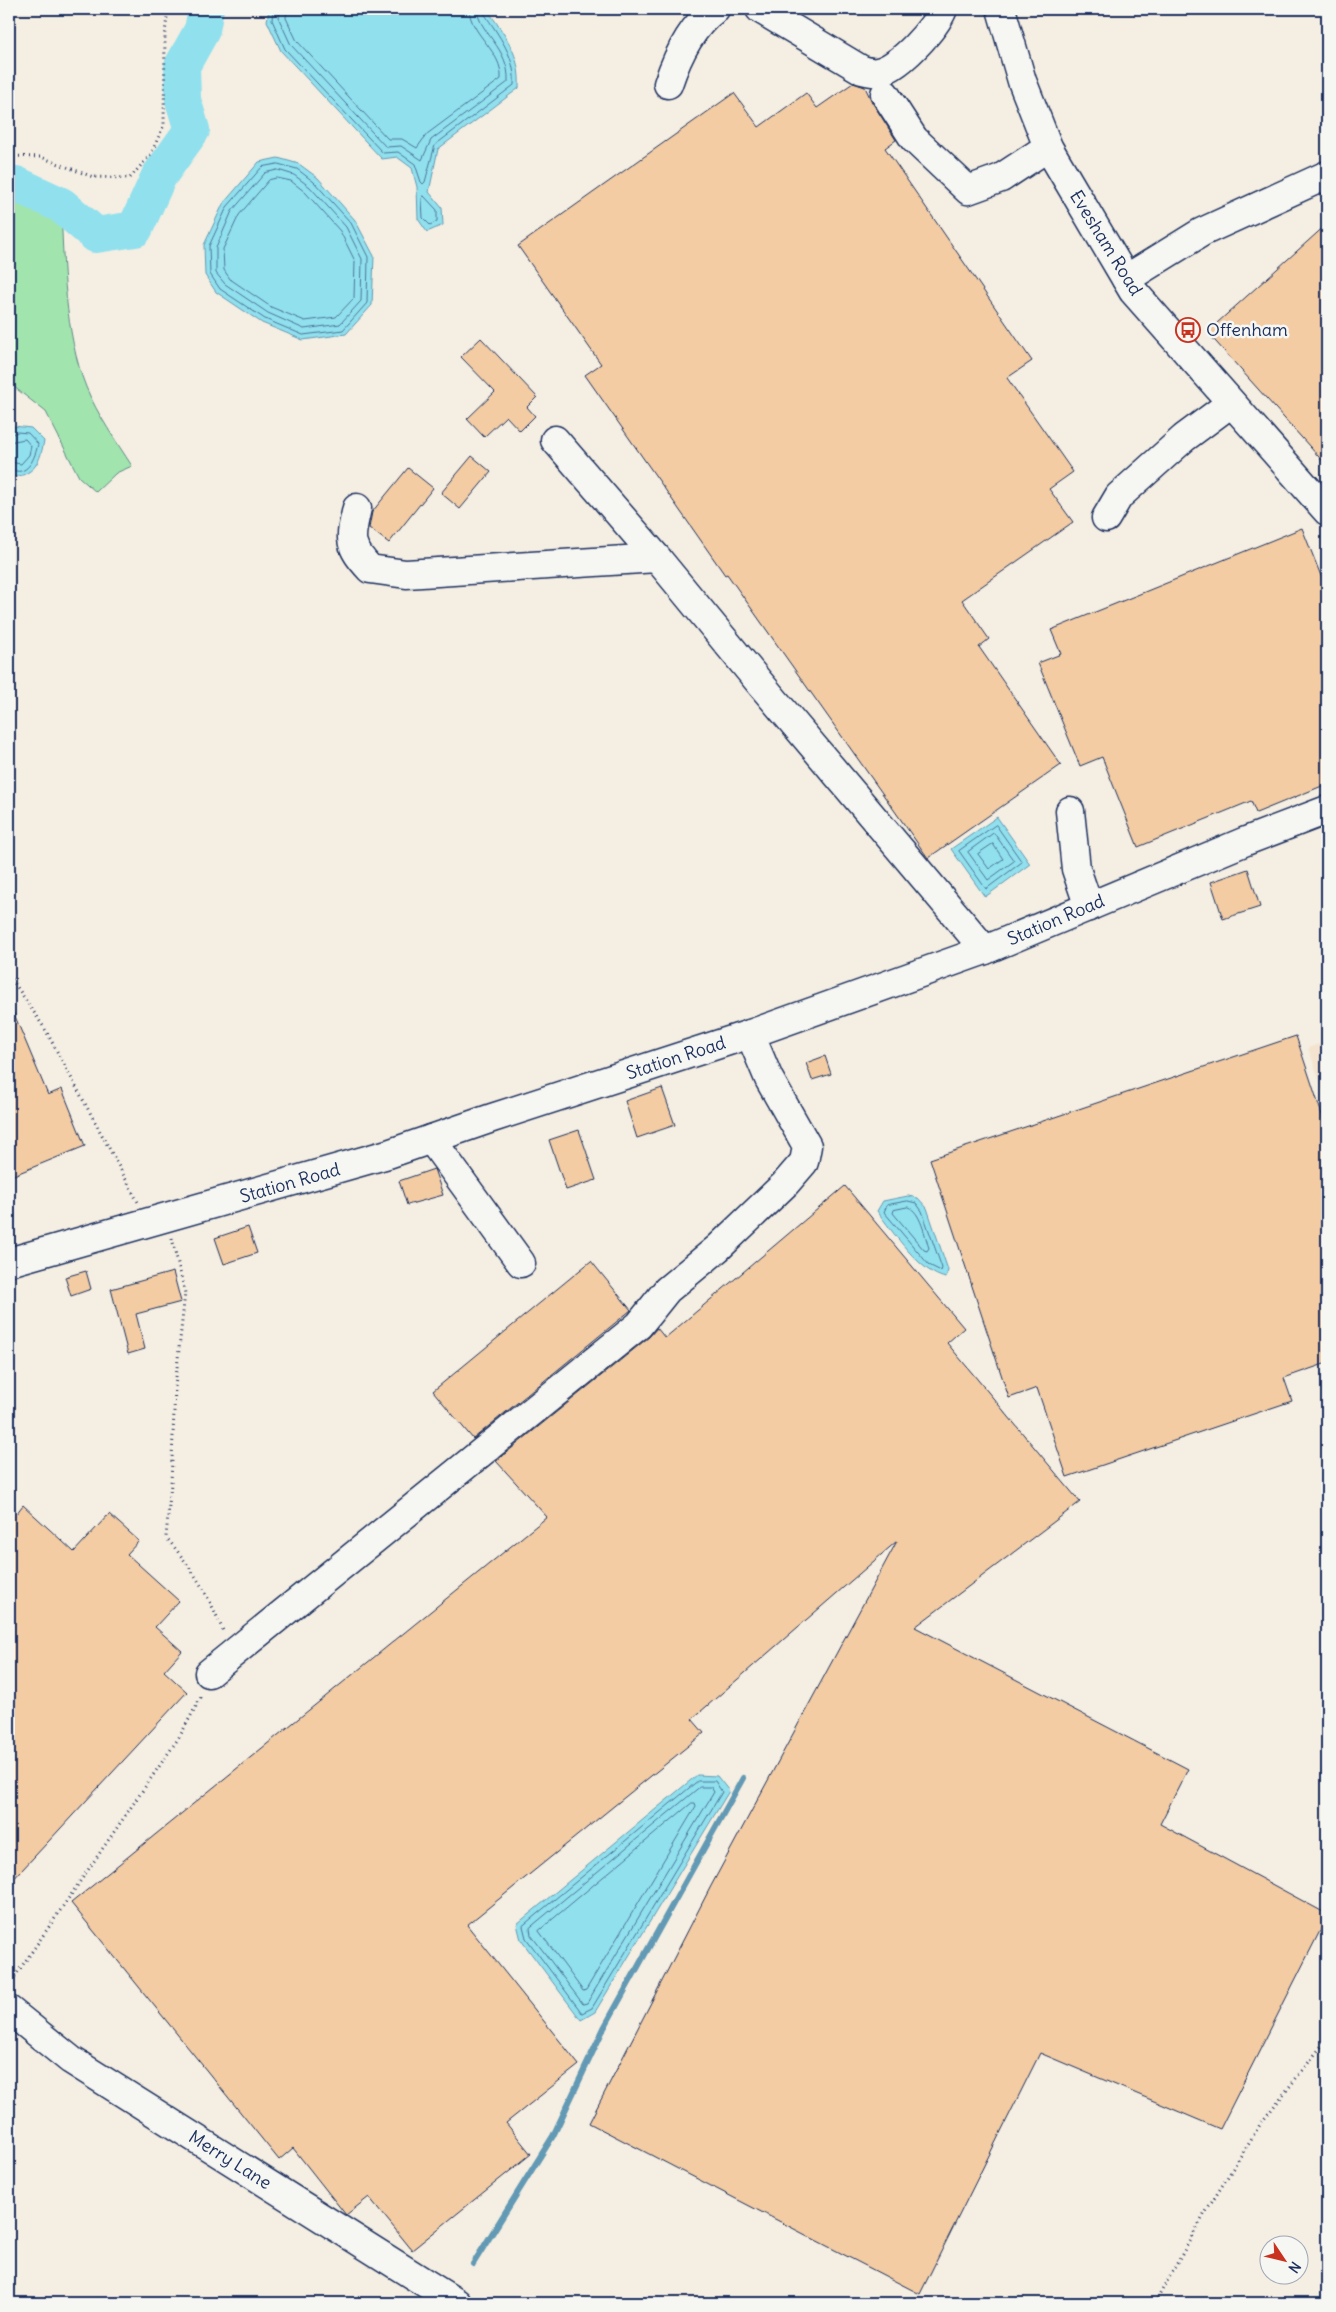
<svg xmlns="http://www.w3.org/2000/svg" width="1336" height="2312" viewBox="0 0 1336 2312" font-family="Delius,sans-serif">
<rect width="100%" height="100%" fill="#f5eee2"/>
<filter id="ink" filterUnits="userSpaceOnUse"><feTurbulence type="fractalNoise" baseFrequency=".02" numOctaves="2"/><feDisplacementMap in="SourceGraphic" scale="10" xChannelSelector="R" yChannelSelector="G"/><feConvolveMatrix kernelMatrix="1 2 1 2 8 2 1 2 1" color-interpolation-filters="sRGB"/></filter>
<g filter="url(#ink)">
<!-- built -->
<polygon fill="#f4e4cf" points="1327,1041 1327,1101 1308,1048"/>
<!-- green -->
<path fill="#a1e4ae" stroke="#5e8a86" d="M9 183 16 184 61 205C63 261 65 335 86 387 97 414 116 441 132 466L116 473 96 492 79 477 46 412 9 383Z"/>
<!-- water -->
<g fill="#91e0ee" stroke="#6299b4">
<path d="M269 9H487C505 36 521 54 519 88L438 149 429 192 442 208 443 225 427 232 418 219 417 187 412 168 397 157 382 159 281 51 267 21Z"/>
<polygon points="278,158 299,164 318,178 355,220 374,256 372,305 346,334 303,340 262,323 216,292 205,275 204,245 223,204 259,162"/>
<path d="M14 426 31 428 44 441C40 461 36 473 15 477L9 472V433Z"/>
<polygon points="997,817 1030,864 985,897 951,849"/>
<path d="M908 1196 918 1198 927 1208 948 1270 946 1278C920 1273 893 1232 877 1211L883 1201Z"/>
<polygon points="697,1775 717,1776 729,1791 595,2012 581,2020 521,1940 517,1924"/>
</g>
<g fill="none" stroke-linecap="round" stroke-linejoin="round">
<!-- shore -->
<g stroke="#4a7698" stroke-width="1">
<path d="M273 9 272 20 285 49 383 153 398 152 415 164 421 182 423 184 425 182 435 145 514 85C516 57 499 36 484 13L483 9"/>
<path d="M280 9 279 19 291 45 386 147 401 146 422 160 431 140 508 82C510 48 478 32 477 9"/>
<path d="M287 9 286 18 297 41 388 139H402L417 148 427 134 501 79C503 51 470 35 469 9"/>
<polygon points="278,164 297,169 314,182 351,223 368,257 367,303 343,330 303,335 265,319 220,289 210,274 209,246 227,207 262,167"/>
<polygon points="278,170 294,175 310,187 346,227 362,259 361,301 340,324 304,329 268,313 225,284 216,273 216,248 232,211 265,173"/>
<polygon points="277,178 291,181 305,192 340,231 355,261 354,298 336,317 305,321 271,307 230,279 224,270 223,249 239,215 269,180"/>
<polygon points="424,196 437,210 437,221 430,225 423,218 422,199"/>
<path d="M9 435 17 432 28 433 38 444C36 453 30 474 16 471 14 470 12 469 9 468"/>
<polyline points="9,442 25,439 31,446 29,455 21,464 9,462"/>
<polygon points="996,825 1022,862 986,889 959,851"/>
<polygon points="994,833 1014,861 988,880 968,852"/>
<polygon points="993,844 1003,859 989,869 978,854"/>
<polygon points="908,1201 916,1203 922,1211 942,1268 941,1271 929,1265 884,1212 887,1205"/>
<path d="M908 1207C921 1211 925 1237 929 1248L927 1251 924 1250 893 1213 894 1210Z"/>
<polygon points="698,1781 715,1781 722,1792 592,2008 582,2013 526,1938 523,1926"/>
<polygon points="700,1787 711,1787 714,1792 587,2003 583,2004 531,1935 530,1928"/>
<polygon points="692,1803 695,1803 696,1806 586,1990 583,1991 539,1931"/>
</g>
<!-- stream -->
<polyline stroke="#6299b4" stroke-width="6" points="473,2264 553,2136 604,2028 743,1778"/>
<!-- river -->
<polyline stroke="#91e0ee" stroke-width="36" points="9,183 16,184 61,205 96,235 135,229 159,176 192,130 183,100 182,66 202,30 206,9"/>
</g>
<!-- building -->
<g fill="#f3cca3" stroke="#1b2f5e">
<polygon points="853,83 865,87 872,102 896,140 885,148 1032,361 1007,378 1073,472 1049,489 1073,522 962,600 989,639 979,647 1061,765 928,858 727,574 725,575 585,375 601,364 518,246 734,93 759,127 806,93 817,108"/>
<polygon points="1327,224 1327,466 1207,332"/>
<polygon points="481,338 537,397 527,407 535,416 520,431 506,416 484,437 467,419 495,392 461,357"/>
<polygon points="472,456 491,472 460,509 441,493"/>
<polygon points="408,468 433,488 389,543 369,528 372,512"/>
<polygon points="1302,528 1327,591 1327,784 1256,813 1251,801 1138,847 1102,757 1080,766 1038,663 1061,654 1051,630"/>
<polygon points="1248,869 1260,907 1223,919 1211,882"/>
<polygon points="9,1002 48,1095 62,1089 85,1146 9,1177"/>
<polygon points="1296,1036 1327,1130 1327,1363 1284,1378 1292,1401 1067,1477 1037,1388 1009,1398 930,1159"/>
<polygon points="825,1056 831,1074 812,1080 806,1063"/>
<polygon points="662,1088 675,1125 637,1138 625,1101"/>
<polygon points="579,1130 596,1180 566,1190 549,1140"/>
<polygon points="434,1169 443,1195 407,1205 399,1181"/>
<polygon points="845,1186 964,1328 947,1343 1080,1502 915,1627 1188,1769 1160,1824 1327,1914 1327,1917 1220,2129 1040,2053 920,2294 589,2123 711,1886 897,1541 692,1719 704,1733 467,1925 579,2065 506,2123 531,2154 412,2250 369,2197 346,2215 293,2148 279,2160 71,1903 547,1517 496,1461 649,1337 657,1328 665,1338"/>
<polygon points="248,1227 257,1253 224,1264 215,1238"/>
<polygon points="591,1261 631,1310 473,1439 433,1391"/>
<polygon points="86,1271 91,1289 71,1296 65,1277"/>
<polygon points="173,1272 181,1302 136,1314 145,1349 128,1354 111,1289"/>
<polygon points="23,1505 74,1552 109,1514 139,1541 127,1554 179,1601 155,1627 182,1651 164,1671 187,1692 9,1884 9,1507 16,1514"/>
</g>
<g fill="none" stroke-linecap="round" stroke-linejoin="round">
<defs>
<g id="minor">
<path d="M760 9 862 70C866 71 873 73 877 72 898 70 936 27 943 9"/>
<path d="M668 84C677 57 691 27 715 9"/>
<polyline points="885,94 914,139 968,190 1001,178 1048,147"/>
<polyline points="1126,279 1202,232 1327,175"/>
<polyline points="555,440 657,558 759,682 985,950"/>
<path d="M357 508C350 539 347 544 370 569L406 574 657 558"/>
<polyline points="1106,518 1119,496 1184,438 1231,403"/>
<polyline points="1070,811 1076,869 1089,907"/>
<polyline points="431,1139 521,1263"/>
<polyline points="9,1262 388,1154 492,1118 750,1034 985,950 1246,841 1327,810"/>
<polyline points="209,1673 639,1325 667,1290 718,1248 785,1184 804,1162 807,1146 769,1079 750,1034"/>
<polyline points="9,2010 71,2060 457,2303"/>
</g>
<polyline id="major" points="1001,9 1022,81 1048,147 1133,291 1327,511"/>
</defs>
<!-- minor casing -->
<use href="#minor" stroke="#1b2f5e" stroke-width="31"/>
<!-- major casing -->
<use href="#major" stroke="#1b2f5e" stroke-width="31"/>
<!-- path -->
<g stroke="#1b2f5e" stroke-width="3" stroke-dasharray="1 4" stroke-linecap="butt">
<polyline points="9,156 41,157 93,177 130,178 151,154 164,125 165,33 168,9"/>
<polyline points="9,975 45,1029 138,1202"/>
<path d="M172 1238 185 1293 175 1387 171 1483 166 1537C194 1571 207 1592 224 1633"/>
<polyline points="9,1985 180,1736 202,1695"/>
<polyline points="1155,2303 1204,2215 1261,2123 1327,2039"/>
</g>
<!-- minor -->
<use href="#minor" stroke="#f6f6f2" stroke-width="28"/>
<!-- major -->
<use href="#major" stroke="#f6f6f2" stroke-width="28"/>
</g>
</g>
<!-- icons -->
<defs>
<symbol id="bus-ring" viewBox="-11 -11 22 22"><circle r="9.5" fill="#f6f6f2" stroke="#c8321e" stroke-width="1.5"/><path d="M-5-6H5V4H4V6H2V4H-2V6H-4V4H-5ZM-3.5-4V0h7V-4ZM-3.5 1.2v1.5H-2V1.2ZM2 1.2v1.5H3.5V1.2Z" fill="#c8321e"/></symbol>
</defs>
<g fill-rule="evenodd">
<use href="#bus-ring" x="1174" y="316" width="28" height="28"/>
</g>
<g text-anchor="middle" stroke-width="5" stroke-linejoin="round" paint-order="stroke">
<!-- street labels -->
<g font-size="18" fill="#1b2f5e" stroke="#f6f6f2">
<text transform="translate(1106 243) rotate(58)" y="6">Evesham Road</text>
<text transform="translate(1056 920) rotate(-23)" y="6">Station Road</text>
<text transform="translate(676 1058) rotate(-18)" y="6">Station Road</text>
<text transform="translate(290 1183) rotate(-16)" y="6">Station Road</text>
<text transform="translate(230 2160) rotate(32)" y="6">Merry Lane</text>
</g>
<!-- poi labels -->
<g font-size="18" fill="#1b2f5e" stroke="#f6f6f2" text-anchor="start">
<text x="1206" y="336">Offenham</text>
</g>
</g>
<!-- margin -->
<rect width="1336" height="2312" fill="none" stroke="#f6f6f2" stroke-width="30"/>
<rect x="15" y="15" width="1306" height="2282" fill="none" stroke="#1b2f5e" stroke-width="2" filter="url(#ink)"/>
<!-- north arrow -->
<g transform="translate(1284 2260) rotate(125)"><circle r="24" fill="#f6f6f2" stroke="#9ea6b7"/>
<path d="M0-4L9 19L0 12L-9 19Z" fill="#c8321e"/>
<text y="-8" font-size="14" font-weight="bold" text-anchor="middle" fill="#1b2f5e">N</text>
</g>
</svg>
